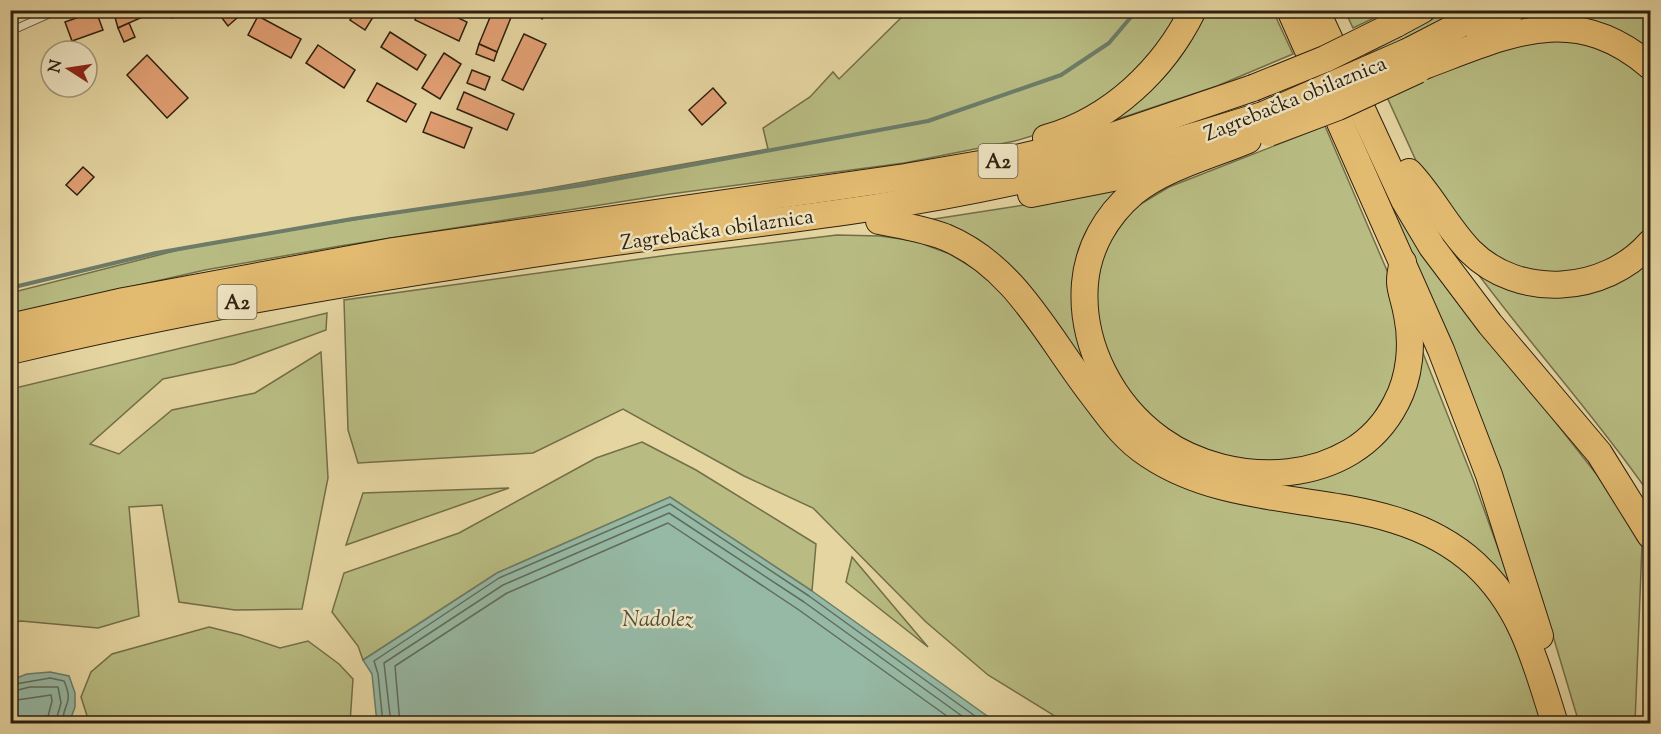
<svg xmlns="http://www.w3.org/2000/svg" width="1661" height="734" viewBox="0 0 1661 734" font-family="'Sorts Mill Goudy',serif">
<rect width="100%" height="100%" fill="#e5d5a1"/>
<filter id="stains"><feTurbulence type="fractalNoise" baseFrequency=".00333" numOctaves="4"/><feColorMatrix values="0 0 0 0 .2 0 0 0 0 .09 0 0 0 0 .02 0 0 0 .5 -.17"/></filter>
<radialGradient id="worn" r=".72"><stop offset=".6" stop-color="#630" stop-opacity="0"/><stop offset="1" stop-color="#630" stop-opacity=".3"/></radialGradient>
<!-- green -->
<g fill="#b8bc82" stroke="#736e48" stroke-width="1.5">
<polygon points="908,11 1185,11 1142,73 1048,131 1015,141 904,163 670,194 340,246 205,270 11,314 10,293 202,244 499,197 768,149 763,128 810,97 833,72 839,79"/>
<path d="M1205 11H1273L1293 54 1217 86 1109 122C1153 93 1186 61 1205 11Z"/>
<polygon points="1345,11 1389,11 1353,28"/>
<polygon points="1447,11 1472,11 1367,61 1365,55"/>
<polygon points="1531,11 1650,11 1650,55 1506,25"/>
<polygon points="1571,36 1645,71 1650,79 1650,232 1618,260 1559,277 1492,259 1423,176 1387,97 1494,48"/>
<polygon points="1353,116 1524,382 1601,480 1642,545 1635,723 1579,723 1542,599 1350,117"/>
<polygon points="1325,126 1388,273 1400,336 1396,379 1362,433 1293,464 1217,457 1159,427 1128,394 1102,344 1095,294 1099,266 1108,243 1134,208 1169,187"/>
<polygon points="1144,178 1077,283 1126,422 1040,301 915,222 1057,200"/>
<polygon points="837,235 880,236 915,241 950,254 983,274 1015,304 1112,436 1371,523 1446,552 1500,605 1547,717 1539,724 1066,723 988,675 926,622 813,508 744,476 623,409 533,453 358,463 348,430 344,300 669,255"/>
<path d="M1459 248 1507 284 1650 256 1648 492C1589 407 1519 333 1459 248Z"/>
<polygon points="327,313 326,330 234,364 163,379 90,444 119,454 172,410 255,393 321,352 328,478 302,609 235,610 179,602 162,505 129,507 139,616 98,628 21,621 11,623 11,389"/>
<polygon points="1421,348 1473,479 1516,598 1482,556 1219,477 1338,470"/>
<polygon points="642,442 696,470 816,544 812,591 670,497 497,573 363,660 358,646 332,612 344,573 459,533 596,458"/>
<polygon points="509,488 346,545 363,493"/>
<polygon points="852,557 928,647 846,582"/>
<polygon points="209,627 241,635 280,648 308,641 339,664 353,679 350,723 89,722 81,697 91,672 112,654"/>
</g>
<!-- water -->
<g fill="#96b9a5" stroke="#6c7c69" stroke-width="1.5">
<polygon points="670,497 812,591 997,723 377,723 372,674 363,660 497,573"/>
<polygon points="50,672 69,676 75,693 75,707 69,723 11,723 11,680 27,674"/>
</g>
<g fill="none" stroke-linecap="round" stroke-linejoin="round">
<!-- shore -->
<g stroke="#626c5a" stroke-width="1.5">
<path d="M10 685 50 678 64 681C75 705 61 705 63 724"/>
<polyline points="10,692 30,687 58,687 61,703 55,724"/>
<polyline points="10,701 51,695 52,701 46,724"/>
<polyline points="383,724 378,674 374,661 499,578 670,504 809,596 986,724"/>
<polyline points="391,724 384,663 503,585 669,513 804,602 973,724"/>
<polyline points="400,724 395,666 507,593 668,523 799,610 958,724"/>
</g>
<!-- stream -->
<polyline stroke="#6c7c69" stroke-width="4" points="10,288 156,253 352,219 583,185 928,121 1061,75 1109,43 1137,10"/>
</g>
<!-- building -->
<g fill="#e2a074" stroke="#2e200e" stroke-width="1.5">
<polygon points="113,10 158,10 118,28"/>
<polygon points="169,10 189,10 172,18"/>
<polygon points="216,10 246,10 228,26"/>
<polygon points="356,10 370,10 375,14 365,30 350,20"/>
<polygon points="419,10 442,10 467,22 459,41 415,20"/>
<polygon points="493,10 514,10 497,52 479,44"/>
<polygon points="533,10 550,10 542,19"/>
<polygon points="96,11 103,30 72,41 65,22"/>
<polygon points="258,16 301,39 291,58 248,35"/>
<polygon points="129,23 135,37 124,42 118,28"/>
<polygon points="390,32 426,55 417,70 381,47"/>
<polygon points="524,34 546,44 523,90 502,80"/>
<polygon points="479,44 497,52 494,61 476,54"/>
<polygon points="318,45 355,70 344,88 306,63"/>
<polygon points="444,53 461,64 440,99 422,88"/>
<polygon points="147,55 188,98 167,118 127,75"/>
<polygon points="472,70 490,77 485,90 467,83"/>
<polygon points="377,83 416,104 406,122 367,101"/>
<polygon points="713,88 726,103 702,125 689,110"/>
<polygon points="464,92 514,114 507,130 457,109"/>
<polygon points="431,112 472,128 464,148 423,132"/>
<polygon points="83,167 94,177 77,195 66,185"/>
</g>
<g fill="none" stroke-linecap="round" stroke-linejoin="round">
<defs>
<polyline id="service" points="13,30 58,10"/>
<g id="motorway">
<polyline points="1290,10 1441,350 1489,475 1540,636"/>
<polyline points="1316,10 1404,200 1432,247 1490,324 1599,453 1650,535"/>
<polyline points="1396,24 1422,10"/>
<polyline points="1479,31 1512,10"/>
<polyline points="1409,51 1488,10"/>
<path d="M1424 66C1508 35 1572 0 1650 66"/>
<path d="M1046 138C1111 120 1164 69 1193 10"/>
<path d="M1248 140C1210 156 1165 167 1133 193 1106 216 1088 248 1085 283 1080 344 1112 405 1161 440 1231 490 1353 488 1396 403 1410 377 1413 344 1407 315 1403 291 1396 288 1403 262"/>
<path d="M1409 172C1432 196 1446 226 1470 251 1519 300 1605 294 1650 243"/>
<polyline points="1031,194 1128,175 1162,165"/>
<path d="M879 221C901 225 924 229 945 237 1015 266 1047 336 1091 393 1109 417 1124 439 1149 455 1248 521 1385 482 1475 564 1523 608 1536 664 1555 724"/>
<polyline points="10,327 124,301 393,251 905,177 1021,157 1112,136 1253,88"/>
<path d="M10 351C211 303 413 271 616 242 701 230 786 221 871 208 1003 188 1135 156 1263 115"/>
</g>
</defs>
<!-- service casing -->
<use href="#service" stroke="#5c4d33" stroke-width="9"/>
<!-- motorway casing -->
<use href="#motorway" stroke="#2e200e" stroke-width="28"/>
<!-- service -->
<use href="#service" stroke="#eee4c2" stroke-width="7"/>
<!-- motorway -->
<use href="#motorway" stroke="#e2ba70" stroke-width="26"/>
<defs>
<g id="motorway-bridge">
<polyline points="1253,88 1325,59 1396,24"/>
<polyline points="1263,115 1409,51"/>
<polyline points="1269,133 1338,107 1418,70"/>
</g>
</defs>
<!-- motorway-bridge casing -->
<use href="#motorway-bridge" stroke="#2e200e" stroke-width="28" stroke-linecap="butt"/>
<!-- motorway-bridge -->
<use href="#motorway-bridge" stroke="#e2ba70" stroke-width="26"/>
</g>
<g text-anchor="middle" stroke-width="5" stroke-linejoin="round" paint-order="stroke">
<!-- shield labels -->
<g fill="#eee4c2" stroke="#685b44" stroke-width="1.5">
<rect x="978.5" y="144" width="39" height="34" rx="4.5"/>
<rect x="217.5" y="285" width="39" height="34" rx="4.5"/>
</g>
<g font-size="20" font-weight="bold" fill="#2e200e">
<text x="998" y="168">A2</text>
<text x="237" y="309">A2</text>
</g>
<!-- street labels -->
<g font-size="21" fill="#2e200e" stroke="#eee4c2">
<text transform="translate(1295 98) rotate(-22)" y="7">Zagrebačka obilaznica</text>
<text transform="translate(717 229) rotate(-8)" y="7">Zagrebačka obilaznica</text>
</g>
<!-- water labels -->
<g font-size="22" font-style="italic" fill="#4d4e3b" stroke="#eee4c2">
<text x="658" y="626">Nadolez</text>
</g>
</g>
<!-- margin -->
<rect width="1661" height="734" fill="none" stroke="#e5d5a1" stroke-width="36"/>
<rect x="12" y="12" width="1637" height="710" fill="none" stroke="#2e200e" stroke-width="3"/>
<rect x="18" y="18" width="1625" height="698" fill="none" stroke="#2e200e" stroke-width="1.5"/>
<!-- north arrow -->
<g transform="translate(69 69) rotate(282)"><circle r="28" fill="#eee4c2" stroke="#a1967a" stroke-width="1.5"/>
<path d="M0-4.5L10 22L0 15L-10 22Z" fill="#8f2418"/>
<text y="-9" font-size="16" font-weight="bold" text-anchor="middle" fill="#2e200e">N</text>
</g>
<rect width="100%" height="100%" filter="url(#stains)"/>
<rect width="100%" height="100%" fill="url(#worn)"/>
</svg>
